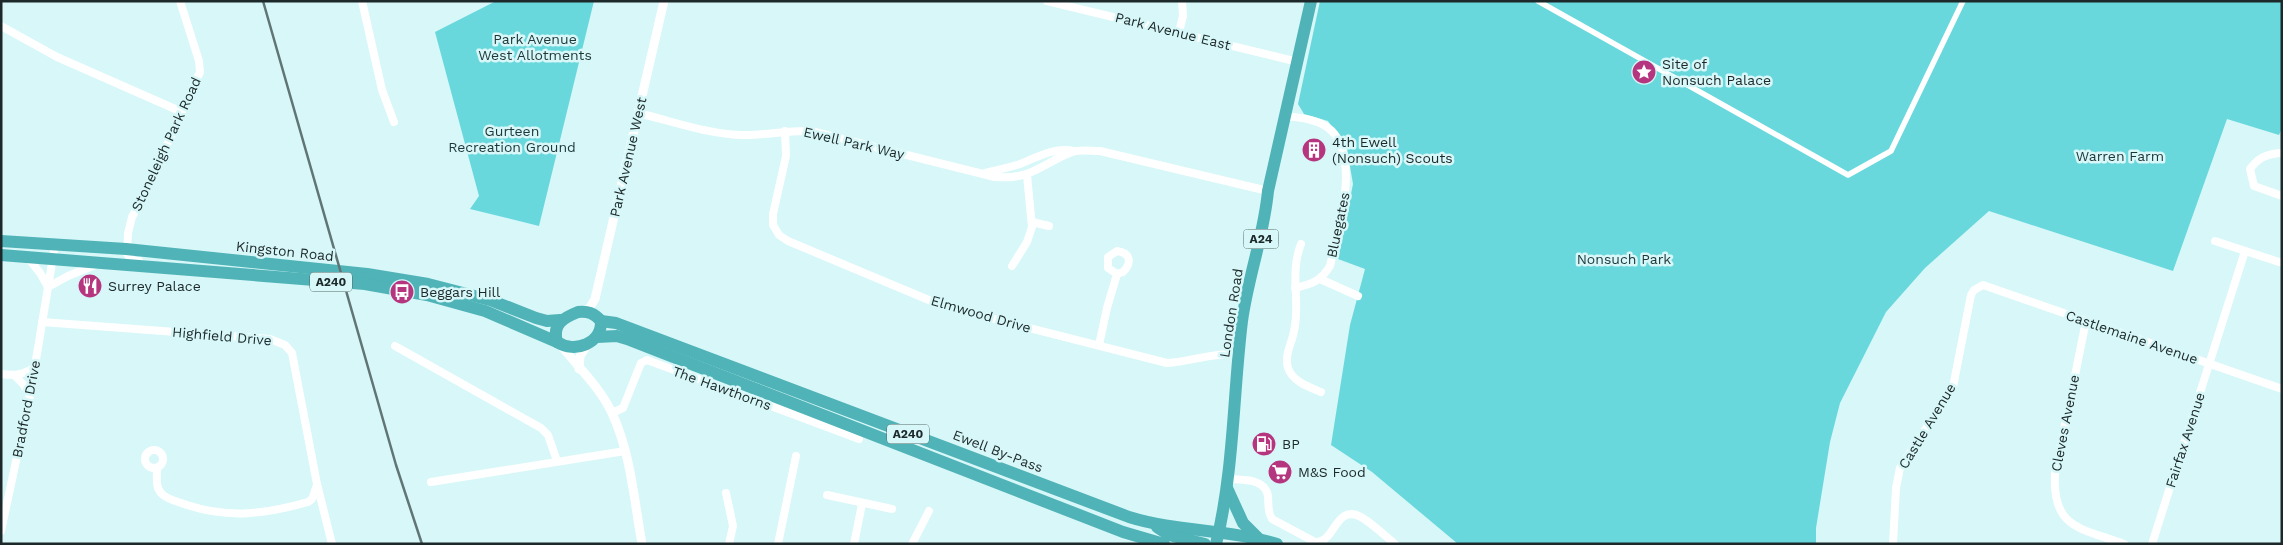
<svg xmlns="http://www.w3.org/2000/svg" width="2283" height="545" viewBox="0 0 2283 545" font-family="'Work Sans',sans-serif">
<rect width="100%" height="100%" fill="#d7f7f8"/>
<!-- green -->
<g fill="#69d8dd">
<polygon points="496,1 594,1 539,226 470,209 479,196 435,32"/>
<polygon points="1320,1 2282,1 2282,128 2279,135 2227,119 2173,271 1989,211 1925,268 1886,312 1840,403 1830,442 1816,528 1816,544 1458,544 1372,472 1331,445 1350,325 1365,269 1338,259 1353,184 1347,149 1328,121 1304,114 1298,104"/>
</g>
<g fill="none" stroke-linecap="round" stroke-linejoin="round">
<!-- pedestrian -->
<polyline stroke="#fff" stroke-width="5.5" points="1538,1 1848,175 1891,151 1963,1"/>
<!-- minor -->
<g stroke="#fff" stroke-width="8">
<polyline points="362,1 382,90 394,122"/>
<polyline points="1047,1 1298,62"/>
<polyline points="1,26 57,57 182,112"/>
<polyline points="1179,32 1183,16 1182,1"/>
<path d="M638 113C672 121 709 135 745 135 767 135 789 130 811 131L995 177C1032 180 1041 164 1072 152 1080 149 1091 151 1100 151L1268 191"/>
<path d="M1287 116C1300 118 1316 119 1327 127 1363 152 1338 232 1330 266 1321 281 1312 284 1295 288"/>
<path d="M785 131 786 156 773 214V225L779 235 788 241 943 306 1167 363C1191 362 1214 352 1239 354"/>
<path d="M2281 153C2267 154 2259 157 2250 169L2254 186 2282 196"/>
<path d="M985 173C996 170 1008 168 1020 164 1038 157 1053 147 1074 151"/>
<polyline points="1032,222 1049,226"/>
<polyline points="2215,241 2282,263"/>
<path d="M1301 244C1289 275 1301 300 1294 331 1292 343 1284 355 1288 368 1293 382 1309 387 1321 392"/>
<polyline points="28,258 40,273 48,287"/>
<polyline points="139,261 134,261 127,254 128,233 132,217 146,191 200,72 199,61 180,1"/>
<polyline points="1012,266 1027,242 1032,227 1027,175"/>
<polyline points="1320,279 1358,296"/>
<polyline points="48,287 68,276 95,265"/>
<path d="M2086 321 2055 474C2052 529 2081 528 2124 544"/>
<polyline points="42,322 270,339 285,345 292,353 317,484 332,544"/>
<path d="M1099 345 1107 308 1117 274 1108 268V257L1117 251C1131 253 1132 263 1123 272L1117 274"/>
<polyline points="395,346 541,428 548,435 557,461"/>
<path d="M1 374C15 376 23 375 35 367"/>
<polyline points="15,376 24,385 30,396"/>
<polyline points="612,413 623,408 641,363 647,360 859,439"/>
<circle cx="154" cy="459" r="9"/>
<path d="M157 468C157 477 155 488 162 494 168 500 179 502 187 505 230 519 265 514 308 502L312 499 317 485"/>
<path d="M1228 479C1242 480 1265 478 1268 496 1269 505 1267 511 1272 519L1315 542C1335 544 1335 503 1361 517 1373 524 1384 535 1395 544"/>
<polyline points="431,482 625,451"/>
<polyline points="726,493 733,526 729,544"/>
<polyline points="827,495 892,509"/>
<polyline points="1,531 30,396 55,245"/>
<polyline points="778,544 796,456"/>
<polyline points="854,544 862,504"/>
<polyline points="912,544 929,511"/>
<polyline points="1893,544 1896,488 1900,468 1953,387 1971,295 1974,290 1983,285 2282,389"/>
<polyline points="2152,544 2245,251"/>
</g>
<!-- tertiary -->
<g stroke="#fff" stroke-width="9">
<polyline points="587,312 595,299 664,1"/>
<path d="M559 343C577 366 600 387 612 413 631 454 634 500 642 544"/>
<polyline points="579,369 580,356 588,344"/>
</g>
<!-- trunk -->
<g stroke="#4fb3b7" stroke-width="12">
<polyline points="1,241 126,249 367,274 428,284 490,300 536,318 547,321 560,320"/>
<polyline points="1,255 365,284 427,295 485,311 557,342"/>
<path d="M578 312C588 311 594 313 601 321 602 343 575 354 557 342 552 324 563 318 578 312Z"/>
<path d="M601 321 616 323 1129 517C1177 532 1229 529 1277 544"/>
<polyline points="597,337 617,336 627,339 1123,532 1164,544"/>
<polyline points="1227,488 1243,523 1258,538"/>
<polyline points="1157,527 1169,535 1205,544"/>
<path d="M1216 544C1234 471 1233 395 1242 321 1248 277 1264 235 1268 191L1311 1"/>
</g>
<!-- rail -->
<polyline stroke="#617576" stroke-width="2.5" points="263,1 396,465 422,544"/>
</g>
<!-- icons -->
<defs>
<symbol id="sight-disc" viewBox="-11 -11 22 22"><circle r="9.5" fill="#b6357f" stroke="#d7f7f8"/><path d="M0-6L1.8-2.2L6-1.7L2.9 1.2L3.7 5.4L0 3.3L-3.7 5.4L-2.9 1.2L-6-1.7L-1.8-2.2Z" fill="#fff"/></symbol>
<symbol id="building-disc" viewBox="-11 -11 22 22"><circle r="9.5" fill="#b6357f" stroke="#d7f7f8"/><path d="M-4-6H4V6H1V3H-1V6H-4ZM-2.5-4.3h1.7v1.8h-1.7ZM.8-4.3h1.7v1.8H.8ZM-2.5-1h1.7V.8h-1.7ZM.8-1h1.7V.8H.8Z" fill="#fff"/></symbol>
<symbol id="restaurant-disc" viewBox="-11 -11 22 22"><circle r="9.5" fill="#b6357f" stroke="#d7f7f8"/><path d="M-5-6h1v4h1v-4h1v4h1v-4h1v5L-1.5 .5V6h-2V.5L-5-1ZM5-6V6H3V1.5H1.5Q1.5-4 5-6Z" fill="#fff"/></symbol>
<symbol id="bus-disc" viewBox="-11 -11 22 22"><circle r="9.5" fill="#b6357f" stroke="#d7f7f8"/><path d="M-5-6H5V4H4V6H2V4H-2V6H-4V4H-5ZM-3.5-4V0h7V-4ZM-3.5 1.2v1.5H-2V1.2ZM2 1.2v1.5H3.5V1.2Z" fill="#fff"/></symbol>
<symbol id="fuel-disc" viewBox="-11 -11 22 22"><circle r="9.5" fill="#b6357f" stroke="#d7f7f8"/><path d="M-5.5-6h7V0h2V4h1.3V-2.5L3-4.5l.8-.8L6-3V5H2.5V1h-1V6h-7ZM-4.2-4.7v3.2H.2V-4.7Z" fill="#fff"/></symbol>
<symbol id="supermarket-disc" viewBox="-11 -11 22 22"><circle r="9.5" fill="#b6357f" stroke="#d7f7f8"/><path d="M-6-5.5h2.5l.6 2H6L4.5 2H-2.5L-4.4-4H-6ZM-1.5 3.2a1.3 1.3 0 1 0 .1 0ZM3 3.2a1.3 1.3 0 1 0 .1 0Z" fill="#fff"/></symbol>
</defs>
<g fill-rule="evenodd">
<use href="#sight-disc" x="1630" y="58" width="28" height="28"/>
<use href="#building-disc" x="1300" y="136" width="28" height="28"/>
<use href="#restaurant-disc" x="76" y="272" width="28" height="28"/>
<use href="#bus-disc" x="388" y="278" width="28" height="28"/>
<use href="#fuel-disc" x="1250" y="430" width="28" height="28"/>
<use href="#supermarket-disc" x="1266" y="458" width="28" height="28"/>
</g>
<g text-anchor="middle" stroke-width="5" stroke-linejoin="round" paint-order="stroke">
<!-- shield labels -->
<g fill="#d7f7f8" stroke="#546667" stroke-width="1">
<rect x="1243.5" y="229.5" width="35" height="19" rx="4"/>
<rect x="310" y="272.5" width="42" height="19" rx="4"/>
<rect x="887" y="424.5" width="42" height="19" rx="4"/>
</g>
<g font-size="12" font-weight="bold" fill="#1c2829">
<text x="1261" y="243">A24</text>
<text x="331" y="286">A240</text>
<text x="908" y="438">A240</text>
</g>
<!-- street labels -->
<g font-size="14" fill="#1c2829" stroke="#d7f7f8">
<text transform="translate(1173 31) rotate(14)" y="5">Park Avenue East</text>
<text transform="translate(854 143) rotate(13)" y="5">Ewell Park Way</text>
<text transform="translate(166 144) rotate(-65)" y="5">Stoneleigh Park Road</text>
<text transform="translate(628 157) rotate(-77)" y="5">Park Avenue West</text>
<text transform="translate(1338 225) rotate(-78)" y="5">Bluegates</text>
<text transform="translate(285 251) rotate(6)" y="5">Kingston Road</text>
<text transform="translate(1231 313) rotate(-81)" y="5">London Road</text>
<text transform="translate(981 314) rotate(16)" y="5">Elmwood Drive</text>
<text transform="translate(222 336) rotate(5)" y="5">Highfield Drive</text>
<text transform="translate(2132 337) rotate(19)" y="5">Castlemaine Avenue</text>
<text transform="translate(722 388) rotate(20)" y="5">The Hawthorns</text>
<text transform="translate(26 409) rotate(-79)" y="5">Bradford Drive</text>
<text transform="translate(2065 423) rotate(-79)" y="5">Cleves Avenue</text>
<text transform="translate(1927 426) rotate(-59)" y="5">Castle Avenue</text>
<text transform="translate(2185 440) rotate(-72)" y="5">Fairfax Avenue</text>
<text transform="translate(998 451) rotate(21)" y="5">Ewell By-Pass</text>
</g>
<!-- park labels -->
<g font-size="14" fill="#1f3637" stroke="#d7f7f8">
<text x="535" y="44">Park Avenue<tspan x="535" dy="16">West Allotments</tspan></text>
<text x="512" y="136">Gurteen<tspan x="512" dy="16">Recreation Ground</tspan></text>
<text x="2120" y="161">Warren Farm</text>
<text x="1624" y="264">Nonsuch Park</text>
</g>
<!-- poi labels -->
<g font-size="14" fill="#1c2829" stroke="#d7f7f8" text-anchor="start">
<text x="1662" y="69">Site of<tspan x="1662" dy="16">Nonsuch Palace</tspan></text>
<text x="1332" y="147">4th Ewell<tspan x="1332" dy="16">(Nonsuch) Scouts</tspan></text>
<text x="108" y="291">Surrey Palace</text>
<text x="420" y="297">Beggars Hill</text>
<text x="1282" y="449">BP</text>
<text x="1298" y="477">M&amp;S Food</text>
</g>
</g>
<!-- border -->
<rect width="2283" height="545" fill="none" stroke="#1c2829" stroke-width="5"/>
</svg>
